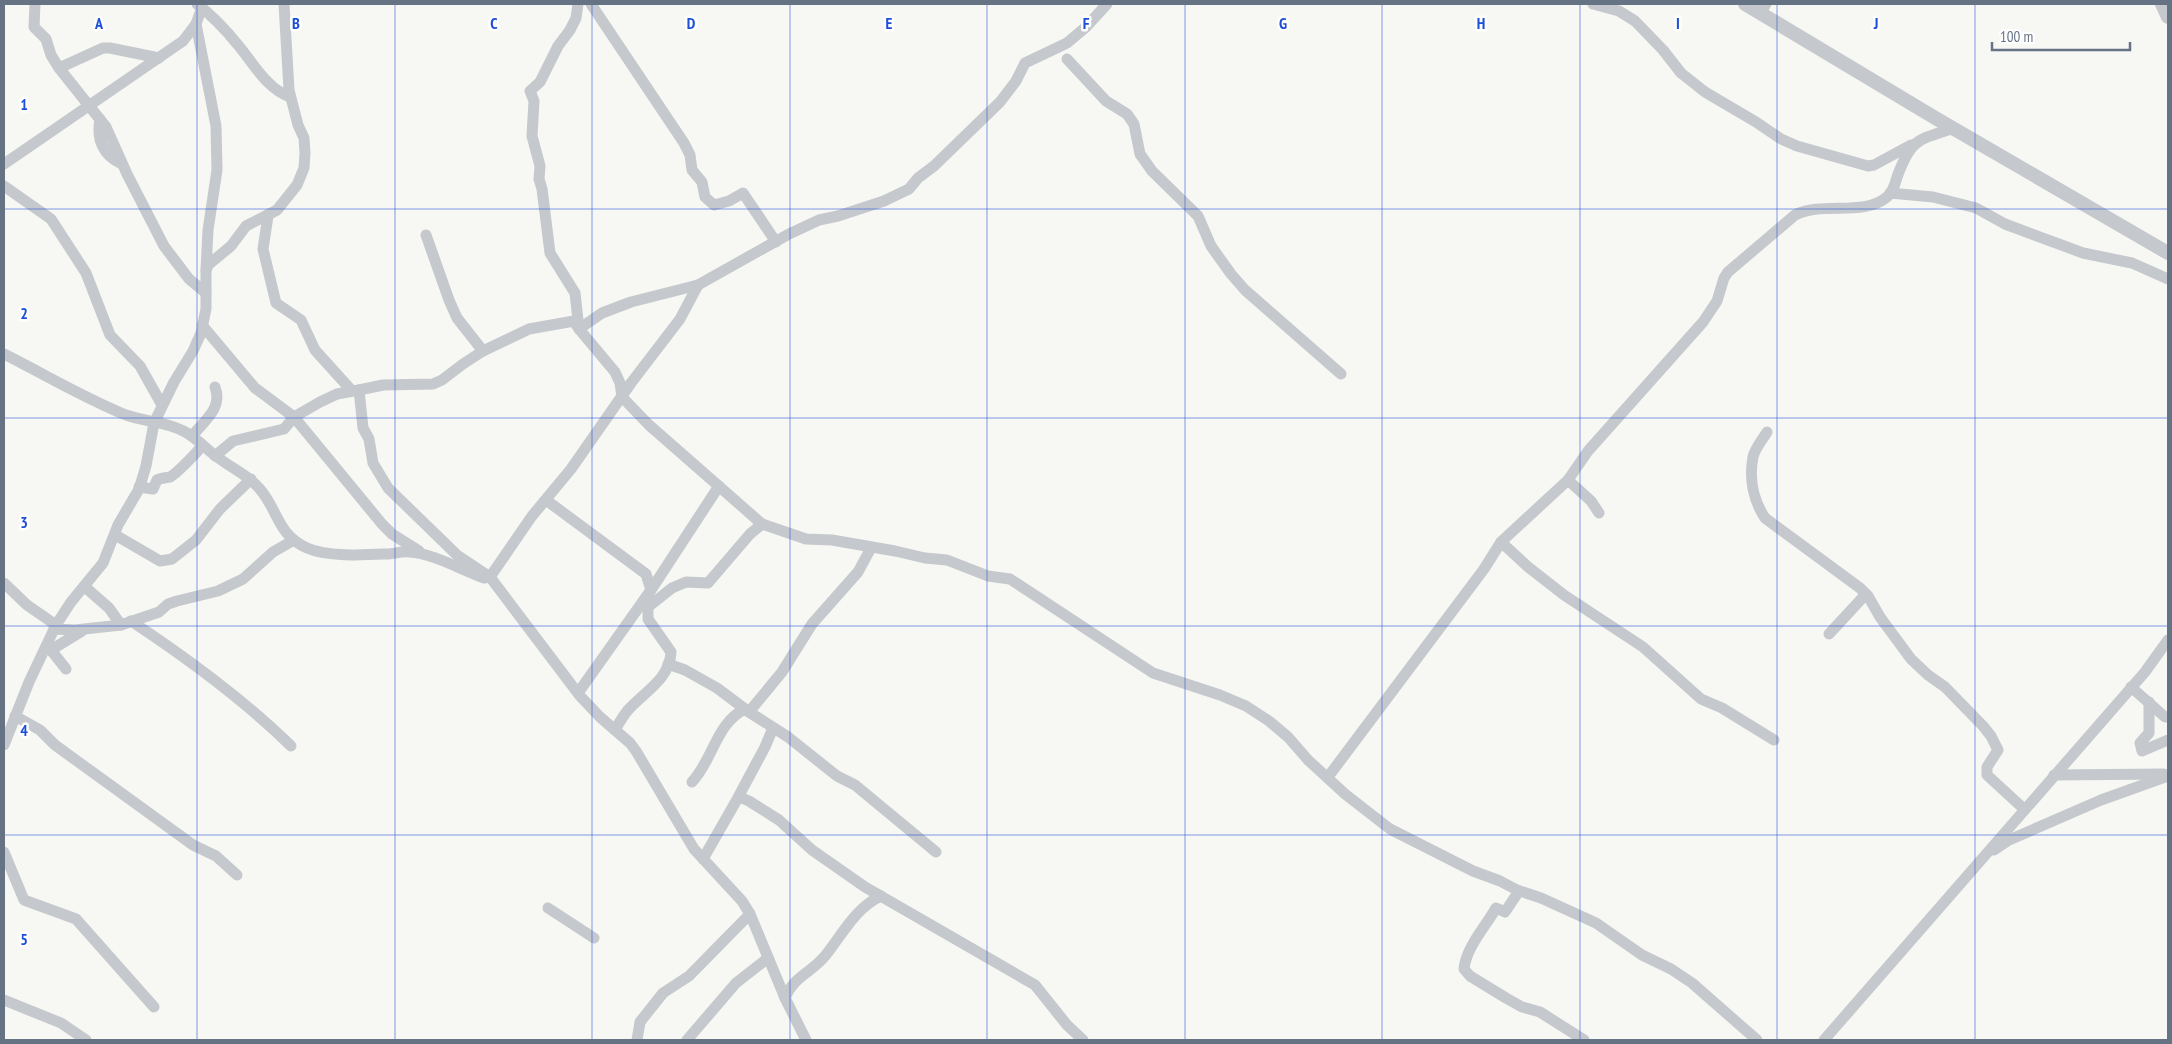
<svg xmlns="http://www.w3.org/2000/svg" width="2172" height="1044" viewBox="0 0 2172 1044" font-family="'PT Sans Narrow',sans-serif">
<rect width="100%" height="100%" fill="#f7f7f4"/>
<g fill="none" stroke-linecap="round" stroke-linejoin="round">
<!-- minor -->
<g stroke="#c5c8cc" stroke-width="11">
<polyline points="35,4 34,27 46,39 51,55 59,68 106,127 127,174 164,246 189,279 206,293"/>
<path d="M197 4C213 16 226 30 238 45 254 64 267 89 290 97"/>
<path d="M578 4 576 18 570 30 558 46 540 82 530 91 534 101 532 136 540 166 539 179 542 189 550 253 575 293 579 329 615 372 620 383 622 397 649 425 762 524 750 534 708 583 686 582 672 588 648 607V619L671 652C670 679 644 692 628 710 623 716 619 723 615 730"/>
<polyline points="591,4 684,143 690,155 692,170 702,182 705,197 714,205 729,201 743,193 776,242"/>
<polyline points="1593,4 1619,11 1635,21 1663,50 1681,73 1705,92 1756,122 1781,139 1797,146 1868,166 1874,165 1911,145"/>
<polyline points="1760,13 1766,4"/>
<polyline points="196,24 216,126 217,170 208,230 206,270"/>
<polyline points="1067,59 1106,101 1127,114 1134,124 1140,154 1152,171 1198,216 1211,246 1231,274 1245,290 1341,374"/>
<polyline points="59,68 103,48 110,48 159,58"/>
<path d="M100 119C96 139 103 156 122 164"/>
<polyline points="4,164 183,41 196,24 202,7"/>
<polyline points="4,186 51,219 86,273 110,335 140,366 162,405"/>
<polyline points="1890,193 1933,197 1976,208 2005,224 2083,253 2132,263 2168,279"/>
<polyline points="268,216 263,249 276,303 301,320 315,350 352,391"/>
<polyline points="426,235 449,300 457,318 483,351"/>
<polyline points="202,325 255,388 294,417 382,524 392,534 419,551"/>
<path d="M4 354C44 374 84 398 126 415 146 422 169 422 187 433 199 440 208 451 220 459 233 469 248 475 259 488 278 509 277 535 307 548 327 557 364 555 386 554 394 554 402 551 409 552 432 553 462 570 484 578L490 577 532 516 571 469 631 383 680 319 698 285"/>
<path d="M1767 432C1763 439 1755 448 1753 457 1749 478 1753 500 1765 518L1860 588 1868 596 1880 617 1911 659 1928 675 1945 687 1983 726 1991 736 1998 750 1987 767V775L2024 809"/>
<path d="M192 436C205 420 223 408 215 387"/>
<polyline points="215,456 233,441 284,429 294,417 320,402 337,394 359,390"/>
<path d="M1568 480 1588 451 1703 322 1717 301 1724 278 1728 272 1795 215C1823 201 1863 217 1887 197 1893 192 1895 184 1897 177 1911 139 1917 140 1954 128"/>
<path d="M139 487 153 489 157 480C161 478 166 478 170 477 176 474 199 451 202 445"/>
<polyline points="546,500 646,574 651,590 578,693"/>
<polyline points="762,524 806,539 832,540 895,551 925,558 947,560 988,576 1010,579 1153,673 1220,695 1246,706 1269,721 1288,737 1308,760 1345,794 1390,829 1473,871 1500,881 1517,890 1541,898 1596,923 1642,955 1671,969 1692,983 1757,1040"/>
<polyline points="117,536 160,561 172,559 196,540 220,509 251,479"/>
<polyline points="1501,542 1527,566 1564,595 1643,647 1701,699 1722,708 1774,740"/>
<polyline points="4,583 27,605 56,625"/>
<polyline points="85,587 109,608 121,625"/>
<polyline points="651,590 719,486"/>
<path d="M131 621C187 658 243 699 291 746"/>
<polyline points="54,629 75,630 121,625 159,612 168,604 177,601 218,591 243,579 273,552 294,540"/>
<polyline points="1829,634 1866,594"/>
<polyline points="47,645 66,669"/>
<polyline points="51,650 82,631"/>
<polyline points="668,664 685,670 717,688 749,712 788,737 837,776 855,785 936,852"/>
<polyline points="2131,687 2165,717 2168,717"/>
<polyline points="2149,702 2149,733 2140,743 2142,751 2168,740"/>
<polyline points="749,712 782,672 812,624 858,572 871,548"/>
<polyline points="15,716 40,730 55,745 193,845 216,856 237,875"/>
<polyline points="4,745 29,682 56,625 71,602 103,563 118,525 139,489 146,466 154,423 174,382 193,351 201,333 206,309 206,271 208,265 231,246 246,226 277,210 297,185 304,168 305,153 304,138 298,125 289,90 284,4"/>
<polyline points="2054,775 2164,774"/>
<polyline points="1328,777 1484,569 1501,542 1568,480 1591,501 1599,513"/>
<path d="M692 782C713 760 716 723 745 709"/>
<polyline points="739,797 749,801 779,820 812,850 865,887 1035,985 1067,1025 1083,1040"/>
<polyline points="1994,850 2009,840 2101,800 2168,776"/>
<polyline points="4,852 24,900 76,919 154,1007"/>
<polyline points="703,859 735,803 765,747 773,728"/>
<path d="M1519 891 1505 912 1496 908C1486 926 1466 947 1464 969L1470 976 1506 998 1522 1007 1540 1012 1584 1040"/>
<polyline points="548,908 594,938"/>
<path d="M785 998C794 976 811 973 825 956 842 935 855 908 881 896"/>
<polyline points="4,1000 61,1023 86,1040"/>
<polyline points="637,1040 640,1022 663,993 689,976 750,914"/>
<polyline points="687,1040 736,983 768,958"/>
<polyline points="806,1040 785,998 750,914 742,901 694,849 636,751 630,743 600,717 580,696 490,577 457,555 388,488 373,463 369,439 363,428 359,390 383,385 433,384 442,380 463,364 483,351 529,329 574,321 579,329 602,313 631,302 698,285 789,234 819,220 838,216 884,201 909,189 918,178 934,166 1000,102 1016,81 1025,63 1067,43 1086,27 1107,4"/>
<polyline points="1824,1040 2145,672 2168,640"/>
</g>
<!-- tertiary -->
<g stroke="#c5c8cc" stroke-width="14">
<polyline points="1745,4 1937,119 2168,253"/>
<polyline points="2162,4 2168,17"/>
</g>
</g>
<!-- grid -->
<path fill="none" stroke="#1d4ed8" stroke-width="1" stroke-opacity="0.55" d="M197 4V1040M395 4V1040M592 4V1040M790 4V1040M987 4V1040M1185 4V1040M1382 4V1040M1580 4V1040M1777 4V1040M1975 4V1040M4 209H2168M4 418H2168M4 626H2168M4 835H2168"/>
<g font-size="16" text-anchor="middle" font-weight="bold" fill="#1d4ed8" stroke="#fff" stroke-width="5" stroke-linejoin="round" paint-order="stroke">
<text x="99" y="29">A</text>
<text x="296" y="29">B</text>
<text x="494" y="29">C</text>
<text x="691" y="29">D</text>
<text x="889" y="29">E</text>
<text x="1086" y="29">F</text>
<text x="1283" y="29">G</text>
<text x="1481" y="29">H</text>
<text x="1678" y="29">I</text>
<text x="1876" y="29">J</text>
<text x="24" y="110">1</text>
<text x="24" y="319">2</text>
<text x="24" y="528">3</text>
<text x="24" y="736">4</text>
<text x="24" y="945">5</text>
</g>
<!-- border -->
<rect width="2172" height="1044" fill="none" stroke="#667385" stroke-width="10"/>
<!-- scale -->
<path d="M1992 42v8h138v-8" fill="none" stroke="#667385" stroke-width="2.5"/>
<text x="2000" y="42" font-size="15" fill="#667385" stroke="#ffffff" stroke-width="4" paint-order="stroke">100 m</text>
</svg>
